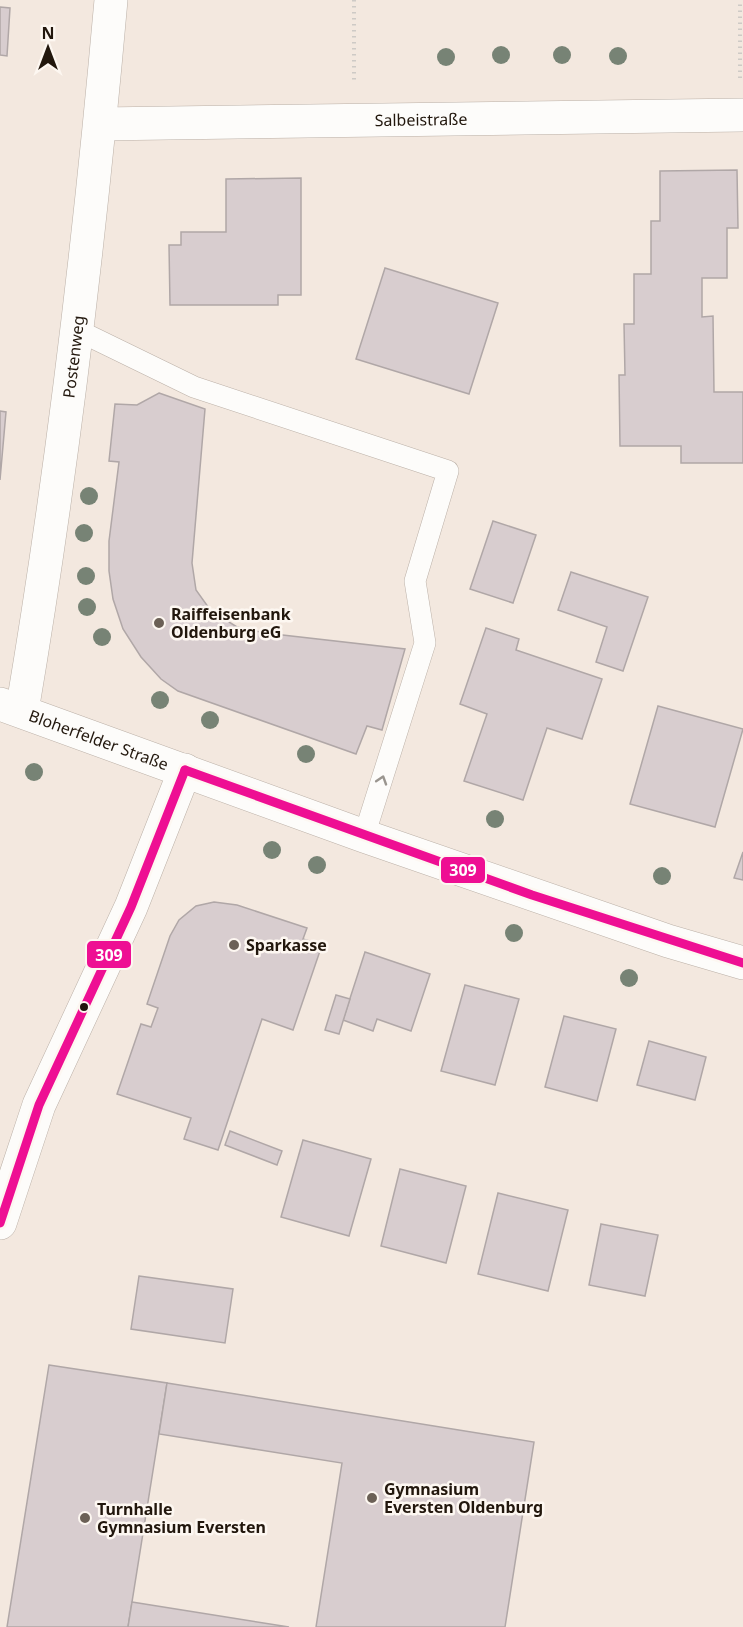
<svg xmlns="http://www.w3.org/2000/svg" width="743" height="1627" viewBox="0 0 743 1627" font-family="'Noto Sans',sans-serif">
<rect width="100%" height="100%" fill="#f3e8df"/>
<!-- building -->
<g fill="#d8cdcf" stroke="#b0a7a7" stroke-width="1.5">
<polygon points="0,7 10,8 7,56 0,55"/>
<polygon points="737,170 738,228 727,228 727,278 702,278 702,317 713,316 714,392 743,392 743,463 681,463 681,446 620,446 619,375 625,375 624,324 634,324 634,274 651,274 651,221 660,221 660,171"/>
<polygon points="301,178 301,295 278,295 278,305 170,305 169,245 181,245 181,232 226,232 226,179"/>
<polygon points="385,268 498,303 469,394 356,359"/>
<polygon points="159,393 205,409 192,563 196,590 211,611 237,627 265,633 405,649 382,730 367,726 356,754 178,691 161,679 141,657 123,629 113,599 109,571 109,541 119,462 109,461 115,404 137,405"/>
<polygon points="0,411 6,412 0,480"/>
<polygon points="493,521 536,535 513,603 470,589"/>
<polygon points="571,572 648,597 623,671 596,662 607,627 558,610"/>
<polygon points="486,628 519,639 516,650 602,679 582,739 547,728 523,800 464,781 487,714 460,704"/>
<polygon points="658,706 743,729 715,827 630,804"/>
<polygon points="743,852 743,880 734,878"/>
<polygon points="214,902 237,905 307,928 303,939 322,945 293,1030 262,1019 218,1150 184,1139 191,1118 117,1094 141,1024 151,1027 158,1008 147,1004 170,936 179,920 196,906"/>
<polygon points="365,952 430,974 411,1031 377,1019 373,1031 343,1020"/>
<polygon points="465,985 519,999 495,1085 441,1071"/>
<polygon points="336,995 350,999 339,1034 325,1030"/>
<polygon points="564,1016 616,1029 597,1101 545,1087"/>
<polygon points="649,1041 706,1057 695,1100 637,1085"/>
<polygon points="230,1131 282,1151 277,1165 225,1145"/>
<polygon points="303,1140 371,1159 349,1236 281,1217"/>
<polygon points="400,1169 466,1186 446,1263 381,1246"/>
<polygon points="498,1193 568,1210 548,1291 478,1274"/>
<polygon points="601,1224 658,1235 645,1296 589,1285"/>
<polygon points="139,1276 233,1289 225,1343 131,1329"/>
<polygon points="49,1365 167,1383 128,1627 7,1627"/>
<polygon points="167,1383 534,1442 505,1627 316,1627 342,1463 159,1434"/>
<polygon points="132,1602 289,1627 128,1627"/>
</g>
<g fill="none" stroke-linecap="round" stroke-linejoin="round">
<defs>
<polyline id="service" points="77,330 194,387 448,471 415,581 425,643 364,836"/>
<g id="minor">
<path id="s1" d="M100 124 743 115"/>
<path id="s2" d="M22 711C62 475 90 238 111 0"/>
<polyline points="0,1223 39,1105 131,907 185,770"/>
</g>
<g id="tertiary">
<path id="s3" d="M0 704 364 836 668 941 743 963"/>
</g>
</defs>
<!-- service casing -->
<use href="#service" stroke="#bbb0a7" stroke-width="22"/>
<!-- minor casing -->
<use href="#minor" stroke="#bbb0a7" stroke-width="34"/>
<!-- tertiary casing -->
<use href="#tertiary" stroke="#bbb0a7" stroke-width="34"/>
<!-- path -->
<g stroke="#cecac6" stroke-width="4" stroke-dasharray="1.5 4.5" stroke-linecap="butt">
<polyline points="354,0 354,83"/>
<polyline points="740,78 740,0"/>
</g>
<!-- service -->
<use href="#service" stroke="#fdfcfa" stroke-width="21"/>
<!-- minor -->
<use href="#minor" stroke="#fdfcfa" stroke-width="33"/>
<!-- tertiary -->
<use href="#tertiary" stroke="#fdfcfa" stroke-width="33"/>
<defs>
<g id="bus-1">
<polyline points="185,770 532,895 743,963"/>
<polyline points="0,1223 39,1105 131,907 185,770"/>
</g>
</defs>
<!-- bus-1 casing -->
<use href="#bus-1" stroke="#fdf7f1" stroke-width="14"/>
<!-- bus-1 -->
<use href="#bus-1" stroke="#ee0f93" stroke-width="9"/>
</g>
<!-- trees -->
<g fill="#778375">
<circle cx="501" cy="55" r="9"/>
<circle cx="562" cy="55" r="9"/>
<circle cx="618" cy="56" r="9"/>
<circle cx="446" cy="57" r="9"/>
<circle cx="89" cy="496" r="9"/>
<circle cx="84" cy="533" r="9"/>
<circle cx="86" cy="576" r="9"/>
<circle cx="87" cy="607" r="9"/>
<circle cx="102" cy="637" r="9"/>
<circle cx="160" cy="700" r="9"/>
<circle cx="210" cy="720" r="9"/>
<circle cx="306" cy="754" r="9"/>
<circle cx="34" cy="772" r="9"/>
<circle cx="495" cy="819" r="9"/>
<circle cx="272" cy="850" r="9"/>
<circle cx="317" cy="865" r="9"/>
<circle cx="662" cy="876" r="9"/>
<circle cx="514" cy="933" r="9"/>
<circle cx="629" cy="978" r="9"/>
</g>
<!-- one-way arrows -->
<defs><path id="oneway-chevron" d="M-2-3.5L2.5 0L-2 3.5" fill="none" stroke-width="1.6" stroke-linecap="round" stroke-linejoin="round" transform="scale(1.5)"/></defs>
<use stroke="#9a958f" href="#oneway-chevron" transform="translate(382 780) rotate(-72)"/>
<!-- markers -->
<g fill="#6b6056" stroke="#fdf7f1" stroke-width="2">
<circle cx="159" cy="623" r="6"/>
<circle cx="234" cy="945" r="6"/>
<circle cx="372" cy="1498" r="6"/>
<circle cx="85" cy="1518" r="6"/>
</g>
<circle fill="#22170d" stroke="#fdf7f1" stroke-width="2" cx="84" cy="1007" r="5"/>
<g text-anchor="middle" stroke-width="5" stroke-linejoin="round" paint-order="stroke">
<!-- street labels -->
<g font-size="16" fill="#22170d" stroke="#fdf7f1">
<text dy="6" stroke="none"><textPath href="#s1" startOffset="321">Salbeistraße</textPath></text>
<text dy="6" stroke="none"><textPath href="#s2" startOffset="358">Postenweg</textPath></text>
<text dy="6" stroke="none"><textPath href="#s3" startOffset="105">Bloherfelder Straße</textPath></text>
</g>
<!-- poi labels -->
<g font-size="16" font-weight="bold" fill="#22170d" stroke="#fdf7f1" text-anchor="start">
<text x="171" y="620">Raiffeisenbank<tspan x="171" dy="18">Oldenburg eG</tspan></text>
<text x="246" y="951">Sparkasse</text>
<text x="384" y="1495">Gymnasium<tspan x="384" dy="18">Eversten Oldenburg</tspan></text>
<text x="97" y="1515">Turnhalle<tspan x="97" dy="18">Gymnasium Eversten</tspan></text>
</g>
</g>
<g stroke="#fdf7f1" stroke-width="2">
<rect x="440" y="856" width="46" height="28" rx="6" fill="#ee0f93"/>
<rect x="86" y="940" width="46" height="29" rx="6" fill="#ee0f93"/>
</g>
<g font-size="16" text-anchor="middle" font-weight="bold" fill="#fff">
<text x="463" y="876">309</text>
<text x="109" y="961">309</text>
</g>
<!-- north arrow -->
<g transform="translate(48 48)" stroke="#fdf7f1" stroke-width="4.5" paint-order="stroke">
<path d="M0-4.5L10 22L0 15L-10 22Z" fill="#22170d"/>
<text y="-9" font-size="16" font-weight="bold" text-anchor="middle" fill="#22170d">N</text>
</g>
</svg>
